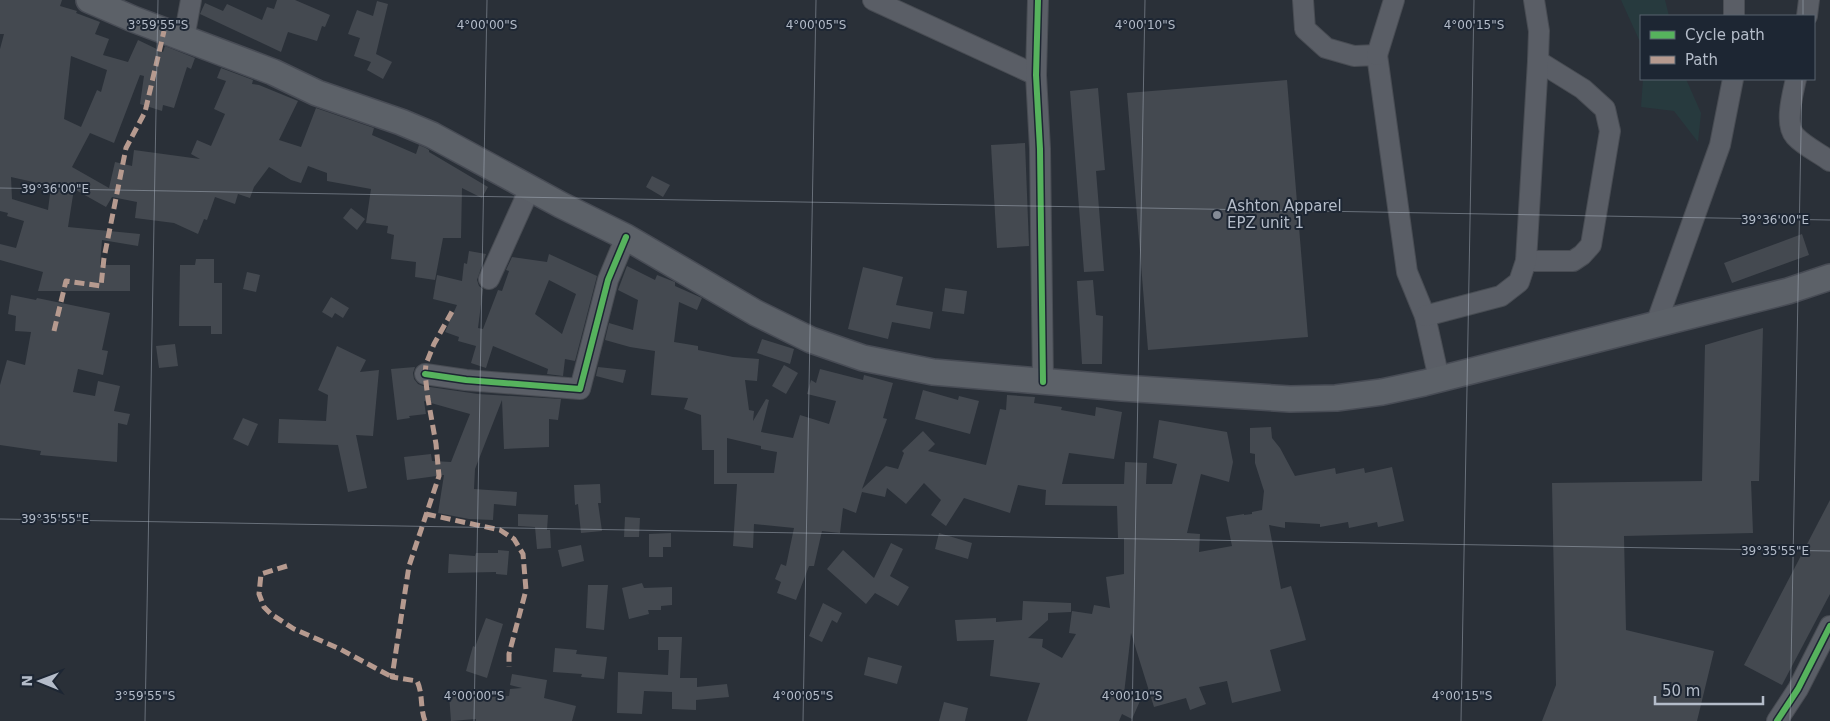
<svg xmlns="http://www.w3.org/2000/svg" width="1830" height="721" viewBox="0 0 1830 721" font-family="'DejaVu Sans',sans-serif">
<rect width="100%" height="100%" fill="#2a3038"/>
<!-- green -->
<g fill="#273a3e">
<polygon points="1621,0 1665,0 1669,16 1641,16 1641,44"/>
<polygon points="1643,79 1686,79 1701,113 1698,142 1674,111 1641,107"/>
</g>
<!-- building -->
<g fill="#444950" fill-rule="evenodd">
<path d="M0 0H62L60 6 77 11 76 13 100 22 95 34 109 39 103 55 128 62 138 40 163 52 165 46 195 58 191 69 187 67 174 108 163 105 162 111 140 104 144 76 140 75 114 143 90 133 72 167 109 188 115 162 132 166 134 150 200 159 191 154 197 140 211 146 225 114 214 109 226 81 217 78 221 68 253 80 252 84 259 85 298 101 279 140 301 147 316 108 374 128 372 135 416 154 419 145 426 148 429 150V152L488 187 482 198 462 188 461 238H443L435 280 415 277 416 262 391 259 394 235 387 233 388 226 366 223 371 189 327 181V173L308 166 301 183 291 180 269 167 254 187 250 198 238 194 235 204 215 197 207 220 204 219 198 234 174 223 135 218 137 202 112 197 106 207 74 189 68 227 140 234 138 246 102 240 100 265H130V291H38L43 272 0 260V244L16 248 24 221 7 216 8 213 0 211V49L4 34H0ZM71 56 107 70 101 92 97 90 81 127 64 119ZM11 177 51 186 48 210 12 199Z"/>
<polygon points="277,0 295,0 330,15 325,27 322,26 317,41 288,32 281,52 200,14 205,3 223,11 227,4 262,20 267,7 274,9"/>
<polygon points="377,1 388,4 376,54 392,62 383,79 367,70 371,62 354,56 360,38 348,34 357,10 373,16"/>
<polygon points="1287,80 1308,337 1148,350 1127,93"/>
<polygon points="1098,88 1105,170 1096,171 1104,271 1084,272 1070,91"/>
<polygon points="1025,143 1029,246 997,248 991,145"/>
<polygon points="652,176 670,185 663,197 646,187"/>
<polygon points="351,208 365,219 357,230 343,218"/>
<polygon points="1802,234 1809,255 1732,283 1724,263"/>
<path d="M469 251 486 254 477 280 479 286 483 289 478 328 483 329 498 290 502 291 509 271 506 270 512 257 547 262 549 254 597 276 575 361 565 359 563 376 547 374 548 369 493 346 486 368 471 363 476 346 458 341 459 337 445 332 457 305 433 299 437 275 462 281 464 263 467 264ZM549 280 576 294 562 334 535 314Z"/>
<polygon points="196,259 214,259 214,283 222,283 222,334 211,334 211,326 179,326 180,265 195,265"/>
<path d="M627 266 655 280 657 275 675 282V286L702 298 697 310 679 302 674 342 698 346V350L733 357 759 359 757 381 745 380 749 410 754 411 753 421 766 399 769 400 761 432 793 438 800 415 829 424 836 401 807 394 811 380 816 383 820 369 863 380 864 375 893 383 883 418 887 419 862 489 886 466 898 469 904 453 902 451 923 431 935 444 928 451 986 465 1000 409 1006 410 1007 395 1035 397 1034 403 1062 407 1061 410 1095 416 1096 407 1122 412 1114 459 1069 453 1062 484H1124L1125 462 1147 463 1146 484H1172L1177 464 1153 458 1159 420 1227 432 1233 462 1229 482 1201 474 1187 533 1200 534 1199 552 1232 546 1226 517 1244 514V515L1252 514V512L1262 510 1264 491 1255 463V454L1250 453V428L1271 427 1272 438 1280 448 1295 476 1335 468 1336 474 1364 468 1365 473 1392 467 1404 521 1378 527 1377 522 1349 528 1348 522 1320 527V524L1285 522V528L1269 525 1281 589 1291 586 1306 640 1270 650 1281 691 1232 703 1227 681 1199 687 1206 704 1190 710 1186 698 1154 707 1131 633 1124 694 1140 701 1132 719 1122 714 1119 721H1027L1040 683 990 676 994 640 957 641 955 620 996 618V622L1022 620 1023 601 1071 603V612L1048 613V620L1028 638 1043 639 1042 647 1062 658 1076 634 1069 633 1072 611 1092 614 1094 605 1110 608 1106 577 1124 574V538H1118L1117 506 1045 505 1046 490 1018 485 1010 513 964 498 946 526 931 515 941 500 924 483 906 504 887 488 885 497 862 492 856 513 843 508 840 533 822 531 814 566H809L796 600 777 593 781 582 775 579 781 564 786 566 794 528 754 524 753 548 733 546 737 484H714V450H702L701 415 684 409 688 398 651 395 655 351 630 347 605 340 609 323 633 330 638 300 618 290ZM727 438 761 446V449L777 452 774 473H727Z"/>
<polygon points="863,267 903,277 896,305 933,312 930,329 892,322 888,339 848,329"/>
<polygon points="247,272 260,275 256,292 243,289"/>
<polygon points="1093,280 1096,315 1103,316 1102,364 1082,364 1077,281"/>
<polygon points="945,288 967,291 964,314 942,311"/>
<polygon points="11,295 36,300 37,298 110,313 102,350 108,351 103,375 78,369 73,392 95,396 98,381 120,386 114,411 130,414 127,425 118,423 117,462 40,455 41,451 0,445 0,385 7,360 25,365 31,332 15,331 16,316 8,314"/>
<polygon points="331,297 349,308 343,318 335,313 332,318 322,312"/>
<polygon points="1763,328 1759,481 1751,481 1753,533 1624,536 1626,630 1714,651 1697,721 1542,721 1556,685 1552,483 1702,481 1705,345"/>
<polygon points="762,339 794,349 790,364 757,353"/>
<polygon points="175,344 178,366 159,368 156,346"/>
<polygon points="337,346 366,360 360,372 379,370 373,436 356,435 367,488 348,492 338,445 278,443 279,419 326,421 328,395 318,390"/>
<polygon points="784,365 798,373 786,394 772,386"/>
<polygon points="415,367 413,373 414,379 418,384 423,386 478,394 561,399 558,420 549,419 549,447 504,449 502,400 475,469 474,489 517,492 516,506 494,504 493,520 469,519 438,513 444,475 407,480 404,457 431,454 432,461 451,462 470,414 424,401 426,414 409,416 410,418 397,420 391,369"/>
<polygon points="598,367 626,370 623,383 596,376"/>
<polygon points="923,390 958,400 959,396 979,401 970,434 915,419"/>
<polygon points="243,418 258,424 248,446 233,439"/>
<polygon points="600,484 601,503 598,503 602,531 581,533 578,504 575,505 574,485"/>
<polygon points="1830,500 1830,594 1782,685 1744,665"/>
<polygon points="518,514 548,515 547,530 550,530 551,548 537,549 535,527 518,526"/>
<polygon points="625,517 640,518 639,537 624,537"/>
<polygon points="671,533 671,547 663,547 663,557 649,557 649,534"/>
<polygon points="939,533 972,543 968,559 935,549"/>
<polygon points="891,543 903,549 890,576 909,587 898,606 875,593 866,604 827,569 843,550 874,578"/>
<polygon points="581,545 584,561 562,567 558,550"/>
<polygon points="498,550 509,551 507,575 496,574 496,572 448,573 449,554 475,556 476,553 498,553"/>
<polygon points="642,583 644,588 672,587 672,605 661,606 661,610 648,610 649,614 629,619 622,588"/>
<polygon points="588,585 608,585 604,630 586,628"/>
<polygon points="823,603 842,613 837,623 832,620 822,642 809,636"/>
<polygon points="486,618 503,624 487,678 466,671 473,646 475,647"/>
<polygon points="658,637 682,637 680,678 697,678 697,687 727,684 729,697 696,700 696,710 672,709 672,692 644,691 642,714 617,713 618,672 668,675 669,650 658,650"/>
<polygon points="555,648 577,650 576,654 607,657 604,679 581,677 582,674 553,672"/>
<polygon points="868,657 902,666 897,684 864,675"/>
<polygon points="512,674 547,680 544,698 576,706 572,721 476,721 476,719 451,721 449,694 483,692 482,697 509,696 510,689 522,688 510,685"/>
<polygon points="944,702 968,708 965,721 939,721"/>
</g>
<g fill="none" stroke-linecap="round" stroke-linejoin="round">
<defs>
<g id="minor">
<polyline points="873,0 1036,75"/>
<polyline points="1038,0 1036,75 1040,149 1043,382"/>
<polyline points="1303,0 1305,29 1326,48 1354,56 1377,55 1407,272 1425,316 1439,379"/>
<polyline points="1734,0 1734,16"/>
<polyline points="1807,16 1809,0"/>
<polyline points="184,38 191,0"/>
<polyline points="1377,55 1394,0"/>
<path d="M1796 79C1793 93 1784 124 1795 136 1804 146 1819 153 1830 161"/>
<polyline points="1526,261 1573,261 1582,255 1591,245 1610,131 1605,109 1583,89 1538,61"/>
<polyline points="489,279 530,188"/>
<polyline points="1425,316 1501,296 1519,282 1526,261 1538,61 1539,31 1534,0"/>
<polyline points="1656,324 1720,145 1733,79"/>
<polyline points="425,374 466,380 580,389 608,280 626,237"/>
<polyline points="1777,721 1798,689 1830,626"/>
</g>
<polyline id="major" points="89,0 133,19 273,72 317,93 401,122 432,135 561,205 626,237 756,313 811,340 863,358 933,372 1122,388 1290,399 1336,398 1382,392 1424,383 1788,291 1830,277"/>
</defs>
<!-- minor casing -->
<use href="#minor" stroke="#484c53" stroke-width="22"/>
<!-- major casing -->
<use href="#major" stroke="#484c55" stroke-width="28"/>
<!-- minor -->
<use href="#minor" stroke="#5a5e66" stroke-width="20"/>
<!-- major -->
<use href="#major" stroke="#5c6168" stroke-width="25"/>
<!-- quiet -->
<g stroke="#b69a8f" stroke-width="5" stroke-dasharray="10 5" stroke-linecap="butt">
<polyline points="54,331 66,281 101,286 104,258 126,148 145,112 164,31"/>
<polyline points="426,514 500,530 514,539 523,554 526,590 509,654 509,667"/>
<polyline points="287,566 261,574 259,594 264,607 271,614 294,629 340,649 392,677"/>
<path d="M425 721C420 708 423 693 417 681L392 677 409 566 439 476 436 444 428 399 425 374 426 364 434 344 454 308"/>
</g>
<defs>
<g id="cycleway">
<polyline points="1038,0 1036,75 1040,149 1043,382"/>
<polyline points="425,374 466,380 580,389 608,280 626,237"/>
<polyline points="1777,721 1798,689 1830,626"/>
</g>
</defs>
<!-- cycleway casing -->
<use href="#cycleway" stroke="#1d2633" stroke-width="9"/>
<!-- cycleway -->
<use href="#cycleway" stroke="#56b35d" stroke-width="6"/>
</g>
<!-- ticks -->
<path fill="none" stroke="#b4bcc9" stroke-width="1" stroke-opacity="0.45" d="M1803 16V0M0 188 1830 220M0 519 1830 551M145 721 158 0M474 721 487 0M803 721 816 0M1132 721 1145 0M1461 721 1474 0M1790 721 1802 79"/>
<!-- markers -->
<circle fill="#848b96" stroke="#1d2633" stroke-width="2" cx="1217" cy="215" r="5"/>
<g text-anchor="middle" stroke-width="4" stroke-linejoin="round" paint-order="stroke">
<!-- poi labels -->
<g font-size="15" fill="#b4bcc9" stroke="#1d2633" text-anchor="start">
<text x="1227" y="211">Ashton Apparel<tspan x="1227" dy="17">EPZ unit 1</tspan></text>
</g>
</g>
<g font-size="12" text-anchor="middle" fill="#b4bcc9" stroke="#1d2633" stroke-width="4" stroke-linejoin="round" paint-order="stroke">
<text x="158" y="29">3°59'55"S</text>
<text x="487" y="29">4°00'00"S</text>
<text x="816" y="29">4°00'05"S</text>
<text x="1145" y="29">4°00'10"S</text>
<text x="1474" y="29">4°00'15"S</text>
<text x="55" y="193">39°36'00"E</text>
<text x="1775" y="224">39°36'00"E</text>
<text x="55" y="523">39°35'55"E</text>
<text x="1775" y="555">39°35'55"E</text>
<text x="145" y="700">3°59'55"S</text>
<text x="474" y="700">4°00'00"S</text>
<text x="803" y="700">4°00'05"S</text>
<text x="1132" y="700">4°00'10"S</text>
<text x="1462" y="700">4°00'15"S</text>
</g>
<!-- legend -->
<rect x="1640" y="15" width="175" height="65" fill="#1d2633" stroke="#59626f"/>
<rect x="1650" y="31" width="25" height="8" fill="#56b35d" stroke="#59626f"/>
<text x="1685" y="40" font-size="15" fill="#b4bcc9">Cycle path</text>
<rect x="1650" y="56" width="25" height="8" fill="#b69a8f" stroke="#59626f"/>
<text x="1685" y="65" font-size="15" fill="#b4bcc9">Path</text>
<!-- north arrow -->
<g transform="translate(40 681) rotate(271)" stroke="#1d2633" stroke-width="4" paint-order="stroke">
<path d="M0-4L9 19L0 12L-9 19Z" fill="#b4bcc9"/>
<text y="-8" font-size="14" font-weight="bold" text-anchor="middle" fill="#b4bcc9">N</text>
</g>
<!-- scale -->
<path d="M1655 696v8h108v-8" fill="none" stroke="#b4bcc9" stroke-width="2.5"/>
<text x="1662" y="696" font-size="15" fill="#b4bcc9" stroke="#1d2633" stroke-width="4" paint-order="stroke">50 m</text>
</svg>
